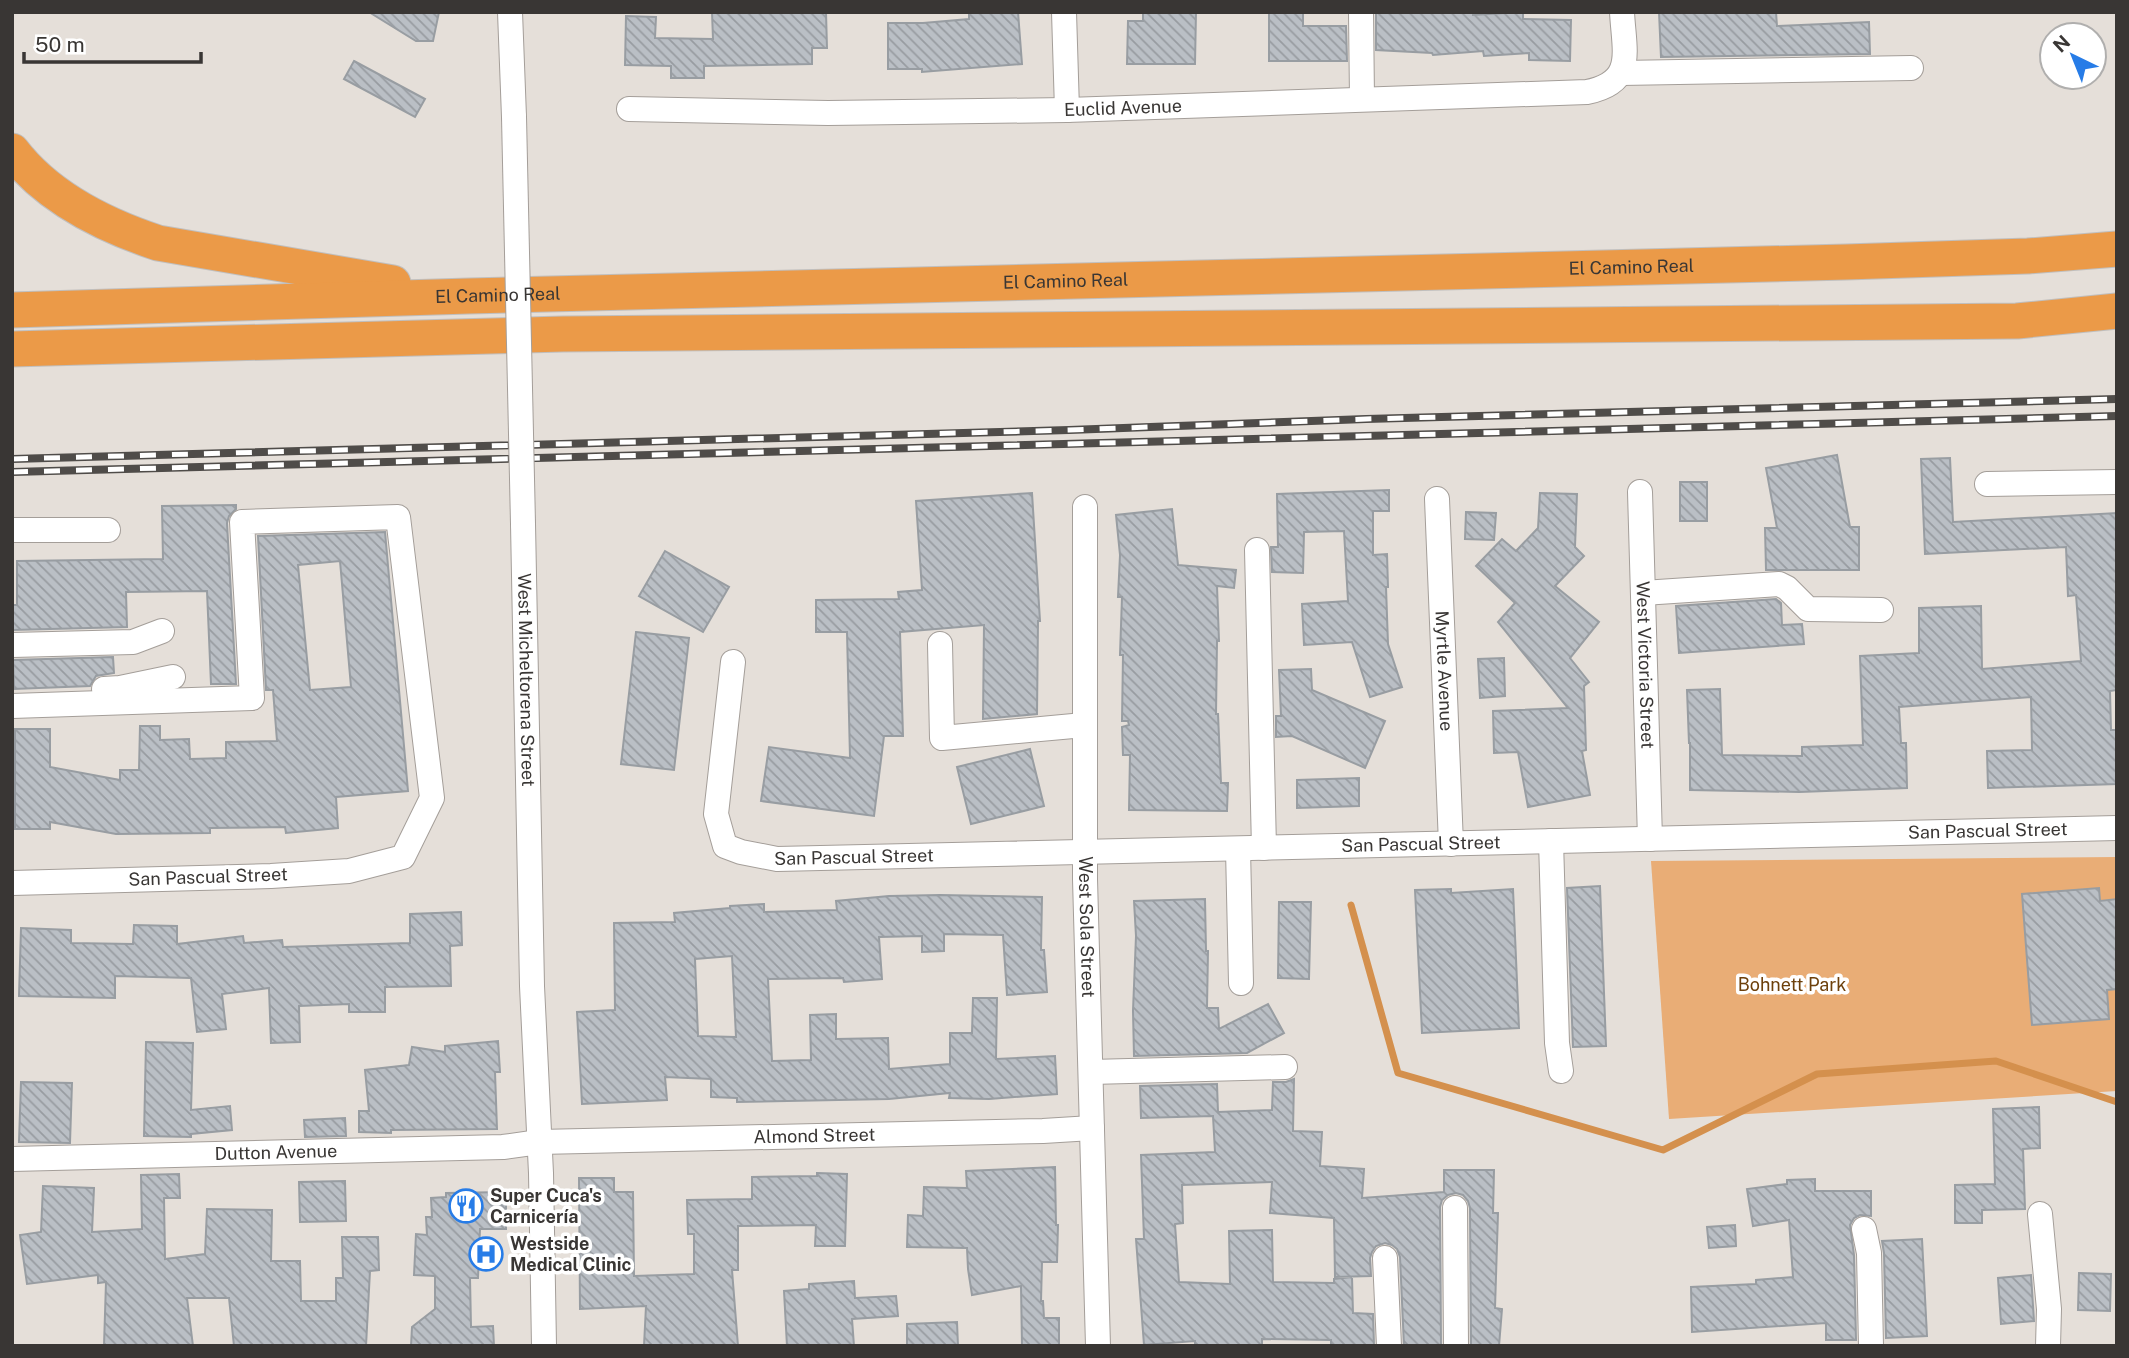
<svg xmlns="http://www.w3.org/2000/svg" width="2129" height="1358" viewBox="0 0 2129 1358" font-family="'Public Sans',sans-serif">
<defs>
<pattern id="building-back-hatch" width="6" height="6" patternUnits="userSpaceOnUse" patternTransform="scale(1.75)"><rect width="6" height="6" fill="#babfc5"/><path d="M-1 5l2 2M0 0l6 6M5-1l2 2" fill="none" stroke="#989ca1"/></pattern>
</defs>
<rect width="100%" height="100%" fill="#e5dfd9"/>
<!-- park -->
<polygon fill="#e9ad76" points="2117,857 2117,1091 1669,1119 1651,861"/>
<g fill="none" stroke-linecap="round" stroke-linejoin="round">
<!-- stream -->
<polyline stroke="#d4904d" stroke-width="7" points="1351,905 1398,1073 1663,1150 1817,1074 1996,1061 2117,1102"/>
</g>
<!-- building -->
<g fill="url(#building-back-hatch)" stroke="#989da2" stroke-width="2" fill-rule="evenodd">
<polygon points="369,12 439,12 433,41 416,41"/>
<polygon points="712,12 826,12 827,48 812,48 812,64 704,66 704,78 671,78 671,66 625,65 626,16 656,17 655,38 713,39"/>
<polygon points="969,12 1018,12 1022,64 922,72 922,69 888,69 888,23 923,23 969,19"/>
<polygon points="1143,12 1196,12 1195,64 1127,64 1128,21 1143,21"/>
<polygon points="1269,12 1303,12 1303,26 1346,26 1347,61 1269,61"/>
<polygon points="1376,12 1473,12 1473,15 1523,12 1523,19 1571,20 1570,61 1529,60 1529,53 1484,56 1483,51 1433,55 1432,53 1376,50"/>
<polygon points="1659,12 1776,12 1777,26 1869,22 1870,54 1661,57"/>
<polygon points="354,61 425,99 415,117 344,79"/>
<polygon points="1837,455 1850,527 1859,527 1859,570 1766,570 1765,528 1777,528 1766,468"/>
<polygon points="1950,458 1953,522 2117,513 2117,690 2110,691 2111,730 2117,730 2117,784 1988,788 1987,751 2032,750 2031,697 1899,707 1901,743 1906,743 1907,788 1799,792 1690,790 1690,743 1689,743 1687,690 1720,689 1722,755 1802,756 1802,747 1863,745 1860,656 1919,653 1919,608 1981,606 1982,669 2081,661 2076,595 2068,596 2066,547 1925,554 1921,459"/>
<rect x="1680" y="482" width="27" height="39"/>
<polygon points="1389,490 1389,511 1373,511 1373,555 1387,554 1388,587 1386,587 1388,644 1402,687 1370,697 1352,642 1304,645 1302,604 1348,601 1344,531 1304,532 1303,573 1272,572 1271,547 1278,547 1277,494"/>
<polygon points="1032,493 1040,621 1038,621 1037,714 983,719 984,625 900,632 903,736 884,736 874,816 761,801 769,747 850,758 847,632 816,632 816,600 899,599 898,592 922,590 916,501"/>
<polygon points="1540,493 1577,494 1575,547 1584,556 1555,586 1599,622 1570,658 1589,682 1584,686 1586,750 1582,751 1590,795 1528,807 1518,752 1494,753 1493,711 1568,708 1498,622 1515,603 1476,566 1502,539 1516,551 1538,528"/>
<polygon points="236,505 236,509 229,516 227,523 236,684 211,684 207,591 126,592 127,627 12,630 12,605 17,605 17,561 163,559 162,506"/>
<polygon points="1172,509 1178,565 1236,570 1234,588 1217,586 1219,641 1217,641 1216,714 1218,714 1221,783 1228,783 1227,811 1129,810 1130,755 1123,755 1122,727 1129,725 1128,721 1122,721 1123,655 1120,655 1122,597 1118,597 1120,555 1116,515"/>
<polygon points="1466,512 1496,513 1494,540 1465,539"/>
<path d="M385 532 408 791 336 797 338 828 286 833 285 827 210 828V833L116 834 50 822V829H15V729H50V767L120 780V770H139L140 726H160V740L189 739 190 759 226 758V742L277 741 273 690H266L258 536ZM340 561 351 687 310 690 298 565Z"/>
<polygon points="665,551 729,587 703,632 639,596"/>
<polygon points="1776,599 1781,603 1782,625 1802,624 1804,644 1679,653 1676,606"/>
<polygon points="636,632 689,638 674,770 621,764"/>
<polygon points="113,657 114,673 96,676 90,686 14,689 13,660"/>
<polygon points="1504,658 1505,696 1480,698 1478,659"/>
<polygon points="1311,669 1312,690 1385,721 1365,768 1292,736 1276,737 1276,716 1281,716 1279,670"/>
<polygon points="1030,749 1044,806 971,824 957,767"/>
<polygon points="1359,778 1359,806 1297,808 1297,780"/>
<polygon points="1600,886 1606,1046 1573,1047 1567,888"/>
<polygon points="2099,888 2100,901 2117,899 2117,989 2107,990 2109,1019 2032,1025 2022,894"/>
<polygon points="1451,889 1451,893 1513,889 1519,1028 1422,1033 1415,890"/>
<path d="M940 895 1042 897 1041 950H1044L1047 992 1007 995 1003 935 944 934V951L922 952V936L879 937 882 979 844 982 843 978 768 979 772 1061 811 1060 810 1015 836 1014V1039L888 1038 889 1069 950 1064V1033H972L973 998H997L996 1059 1055 1056 1057 1094 989 1099 949 1098 950 1093 889 1099 737 1102V1098L711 1097V1079L665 1077 667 1100 582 1104 577 1012 615 1010 614 923 675 922 674 913 730 908V906L764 904V912L837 910 836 901 889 896ZM732 956 736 1037 698 1036 695 959Z"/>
<polygon points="1205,899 1206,951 1208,951 1207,1008 1218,1008 1219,1029 1268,1004 1284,1033 1247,1053 1134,1056 1133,1011 1136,936 1134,901"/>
<polygon points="1279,902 1311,902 1309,979 1278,978"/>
<polygon points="461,912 462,945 450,946 451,986 385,987 385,1012 349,1012 349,1004 299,1006 300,1042 271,1043 269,988 222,994 226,1029 197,1032 191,978 115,976 115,998 19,996 21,928 71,930 71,943 133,944 134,925 177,926 177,944 243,936 244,943 282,940 283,947 410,943 410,914"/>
<polygon points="498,1041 500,1072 495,1072 497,1129 391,1130 391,1133 359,1132 359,1111 369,1111 365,1070 409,1065 412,1047 445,1052 445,1046"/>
<polygon points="146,1042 193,1043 191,1110 230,1106 232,1130 191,1134 191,1137 144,1136"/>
<polygon points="1294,1079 1293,1131 1322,1132 1320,1166 1364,1169 1362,1198 1444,1192 1444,1170 1494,1170 1493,1213 1498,1213 1495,1308 1502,1309 1499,1346 1471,1346 1470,1208 1468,1201 1463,1195 1456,1193 1448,1195 1442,1200 1440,1207 1441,1346 1404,1346 1400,1257 1397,1249 1392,1245 1385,1243 1376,1246 1372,1252 1370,1258 1371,1276 1335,1277 1334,1218 1270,1213 1272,1182 1182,1185 1183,1223 1175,1224 1179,1282 1230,1284 1229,1231 1272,1230 1273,1282 1334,1283 1334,1279 1352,1277 1353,1313 1373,1314 1374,1346 1331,1346 1331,1340 1262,1339 1262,1346 1195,1346 1195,1341 1144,1345 1136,1239 1144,1239 1141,1155 1215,1152 1213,1116 1141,1118 1140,1086 1217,1084 1218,1112 1272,1110 1273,1082 1286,1082"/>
<polygon points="21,1082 72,1083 70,1143 19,1142"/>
<polygon points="2039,1107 2040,1148 2023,1149 2025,1209 1982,1210 1982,1223 1955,1223 1955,1185 1995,1184 1993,1109"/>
<polygon points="345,1118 346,1136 305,1137 304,1120"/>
<polygon points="1055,1167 1056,1225 1058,1225 1057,1262 1042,1262 1041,1301 1043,1301 1044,1318 1059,1318 1059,1346 1022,1346 1021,1286 972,1295 968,1269 967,1248 907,1247 908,1215 923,1216 924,1187 967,1188 966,1171"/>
<polygon points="817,1173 847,1174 845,1246 815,1246 816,1225 738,1226 738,1270 732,1270 738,1346 644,1346 646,1306 580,1309 579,1178 614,1178 614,1192 633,1192 634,1276 694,1274 694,1234 688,1234 687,1200 752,1199 752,1177 817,1176"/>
<polygon points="179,1174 180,1198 164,1198 165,1259 205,1254 207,1209 272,1210 271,1261 300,1261 301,1301 336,1301 336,1278 343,1278 342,1237 378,1237 379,1270 370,1271 366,1346 234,1346 229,1298 187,1298 193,1346 104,1346 106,1282 98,1283 98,1275 27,1284 20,1235 41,1232 43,1186 94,1188 92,1232 142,1229 141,1175"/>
<polygon points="1815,1179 1815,1191 1871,1191 1871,1216 1860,1215 1854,1218 1850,1225 1854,1255 1856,1340 1826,1340 1826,1323 1692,1332 1691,1287 1756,1284 1756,1280 1793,1277 1789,1220 1753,1226 1747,1189 1787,1184 1787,1180"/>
<polygon points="345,1181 346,1221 300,1222 299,1182"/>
<polygon points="506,1192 506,1229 480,1229 478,1278 470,1278 471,1327 493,1326 494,1346 411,1346 412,1327 435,1309 435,1276 414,1275 416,1234 427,1235 426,1217 432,1217 431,1198 446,1197 446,1193"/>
<polygon points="1735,1225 1736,1246 1709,1248 1707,1227"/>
<polygon points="1922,1239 1927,1336 1886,1338 1884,1253 1882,1241"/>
<polygon points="2079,1273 2111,1274 2110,1311 2078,1310"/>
<polygon points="2031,1275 2034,1321 2001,1324 1998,1278"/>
<polygon points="854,1281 855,1298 896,1296 898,1316 852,1319 854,1346 787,1346 784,1291 809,1289 809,1284"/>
<polygon points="957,1322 958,1346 907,1346 907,1324"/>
</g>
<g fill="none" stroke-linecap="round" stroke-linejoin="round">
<defs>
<g id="minor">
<polyline points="510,12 514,117"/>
<polyline points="1064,12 1067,110"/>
<polyline points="1361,12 1362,99"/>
<polyline points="1621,73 1911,68"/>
<path id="s1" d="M629 109 828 113 1067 110 1587 92C1636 82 1624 52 1622 12"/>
<polyline points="1987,484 2117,482"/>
<path id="s2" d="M1640 492 1650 839"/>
<path id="s3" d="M1437 499 1451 844"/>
<path id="s4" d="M1085 507V879L1098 1346"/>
<path id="s5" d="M523 524 532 986 541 1173 544 1346"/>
<polyline points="12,530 108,530"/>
<polyline points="1257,550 1264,848"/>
<polyline points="1643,593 1779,584 1787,588 1808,609 1881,610"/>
<polyline points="940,644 942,738 1084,725"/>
<polyline points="12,645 133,642 162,631"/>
<path id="s6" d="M733 662 716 814 725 846 741 852 777 859 2117 828"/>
<polyline points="104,689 120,688 173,677"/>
<polyline points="12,706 252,698 242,522 398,517 432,798 403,857 349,871 271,876 12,883"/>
<polyline points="1551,841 1557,1043 1561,1071"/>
<polyline points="1238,849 1241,983"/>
<polyline points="1091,1072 1285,1067"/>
<path id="s7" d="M12 1159 503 1147 539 1142 1043 1131 1092 1128"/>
<polyline points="1455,1208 1456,1346"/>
<polyline points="2040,1214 2049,1309 2048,1346"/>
<polyline points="1864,1229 1869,1253 1871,1346"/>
<polyline points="1385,1258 1389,1346"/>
</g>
<g id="highway">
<path d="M12 151C48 198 103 225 158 243L393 283"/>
<path id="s8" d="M12 310 469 296 1846 262 2028 256 2117 249"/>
<polyline points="12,349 563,334 2017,321 2117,311"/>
</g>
</defs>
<!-- minor casing -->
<use href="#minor" stroke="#a49e99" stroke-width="26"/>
<!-- highway casing -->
<use href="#highway" stroke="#c0bfbe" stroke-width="37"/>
<!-- minor -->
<use href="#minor" stroke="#fff" stroke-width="24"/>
<!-- highway -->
<use href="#highway" stroke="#eb9a48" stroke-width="35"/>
<defs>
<g id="rail">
<polyline points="12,459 1069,430 1366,419 2117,399"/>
<polyline points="12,472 2117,416"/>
</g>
</defs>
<!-- rail casing -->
<use href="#rail" stroke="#4f4c49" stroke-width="8"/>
<!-- rail -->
<use href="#rail" stroke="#fff" stroke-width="5" stroke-dasharray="16" stroke-linecap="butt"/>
<defs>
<polyline id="minor-bridge" points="514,117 523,524"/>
</defs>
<!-- minor-bridge casing -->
<use href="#minor-bridge" stroke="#a49e99" stroke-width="26" stroke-linecap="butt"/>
<!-- minor-bridge -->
<use href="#minor-bridge" stroke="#fff" stroke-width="24"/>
</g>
<!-- icons -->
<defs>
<symbol id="restaurant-ring" viewBox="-11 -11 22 22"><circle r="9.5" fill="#fff" stroke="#277ce7" stroke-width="1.5"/><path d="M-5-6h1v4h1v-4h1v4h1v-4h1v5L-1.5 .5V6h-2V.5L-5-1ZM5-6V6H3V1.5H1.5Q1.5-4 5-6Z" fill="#277ce7"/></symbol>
<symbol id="hospital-ring" viewBox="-11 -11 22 22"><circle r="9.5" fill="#fff" stroke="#277ce7" stroke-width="1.5"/><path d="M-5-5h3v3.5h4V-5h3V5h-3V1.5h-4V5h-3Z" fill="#277ce7"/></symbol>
</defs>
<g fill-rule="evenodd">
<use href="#restaurant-ring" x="447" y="1187" width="38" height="38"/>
<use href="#hospital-ring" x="467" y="1235" width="38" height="38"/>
</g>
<g text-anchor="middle" stroke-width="7" stroke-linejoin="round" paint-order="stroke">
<!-- street labels -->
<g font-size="18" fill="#393634" stroke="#fff">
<text dy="6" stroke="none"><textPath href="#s1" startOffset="494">Euclid Avenue</textPath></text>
<text dy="6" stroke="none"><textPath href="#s8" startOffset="1620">El Camino Real</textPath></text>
<text dy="6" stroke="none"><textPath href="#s8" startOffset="1054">El Camino Real</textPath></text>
<text dy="6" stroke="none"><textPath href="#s8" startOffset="486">El Camino Real</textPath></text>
<text dy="6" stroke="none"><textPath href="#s2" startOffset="173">West Victoria Street</textPath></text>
<text dy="6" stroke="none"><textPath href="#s3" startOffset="172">Myrtle Avenue</textPath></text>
<text dy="6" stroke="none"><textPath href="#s5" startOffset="156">West Micheltorena Street</textPath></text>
<text dy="6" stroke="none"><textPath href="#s6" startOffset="1451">San Pascual Street</textPath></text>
<text dy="6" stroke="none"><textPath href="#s6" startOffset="884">San Pascual Street</textPath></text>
<text dy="6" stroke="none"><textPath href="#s6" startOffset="317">San Pascual Street</textPath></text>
<text transform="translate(208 877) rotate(-2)" y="6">San Pascual Street</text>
<text dy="6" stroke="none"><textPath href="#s4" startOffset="420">West Sola Street</textPath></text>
<text dy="6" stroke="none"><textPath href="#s7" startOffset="803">Almond Street</textPath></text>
<text dy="6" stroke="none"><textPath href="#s7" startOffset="264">Dutton Avenue</textPath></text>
</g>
<!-- park labels -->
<g font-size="18" fill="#6d400b" stroke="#fff">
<text x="1792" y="991">Bohnett Park</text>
</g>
<!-- poi labels -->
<g font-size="18" font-weight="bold" fill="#393634" stroke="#fff" text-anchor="start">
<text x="490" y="1202">Super Cuca's<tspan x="490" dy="21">Carnicería</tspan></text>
<text x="510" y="1250">Westside<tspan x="510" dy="21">Medical Clinic</tspan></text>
</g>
</g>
<!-- border -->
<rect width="2129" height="1358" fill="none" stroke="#393634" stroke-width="28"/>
<!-- north arrow -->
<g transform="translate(2073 56) rotate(317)"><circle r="33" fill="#ffffff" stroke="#b0afae" stroke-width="2"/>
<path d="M0-5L12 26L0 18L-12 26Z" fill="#277ce7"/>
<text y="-10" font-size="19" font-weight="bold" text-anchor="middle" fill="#393634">N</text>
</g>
<!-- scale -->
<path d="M24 52v10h177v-10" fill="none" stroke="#393634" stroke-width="3.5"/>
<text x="35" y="52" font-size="21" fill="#393634" stroke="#ffffff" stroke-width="5" paint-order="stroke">50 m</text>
</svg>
